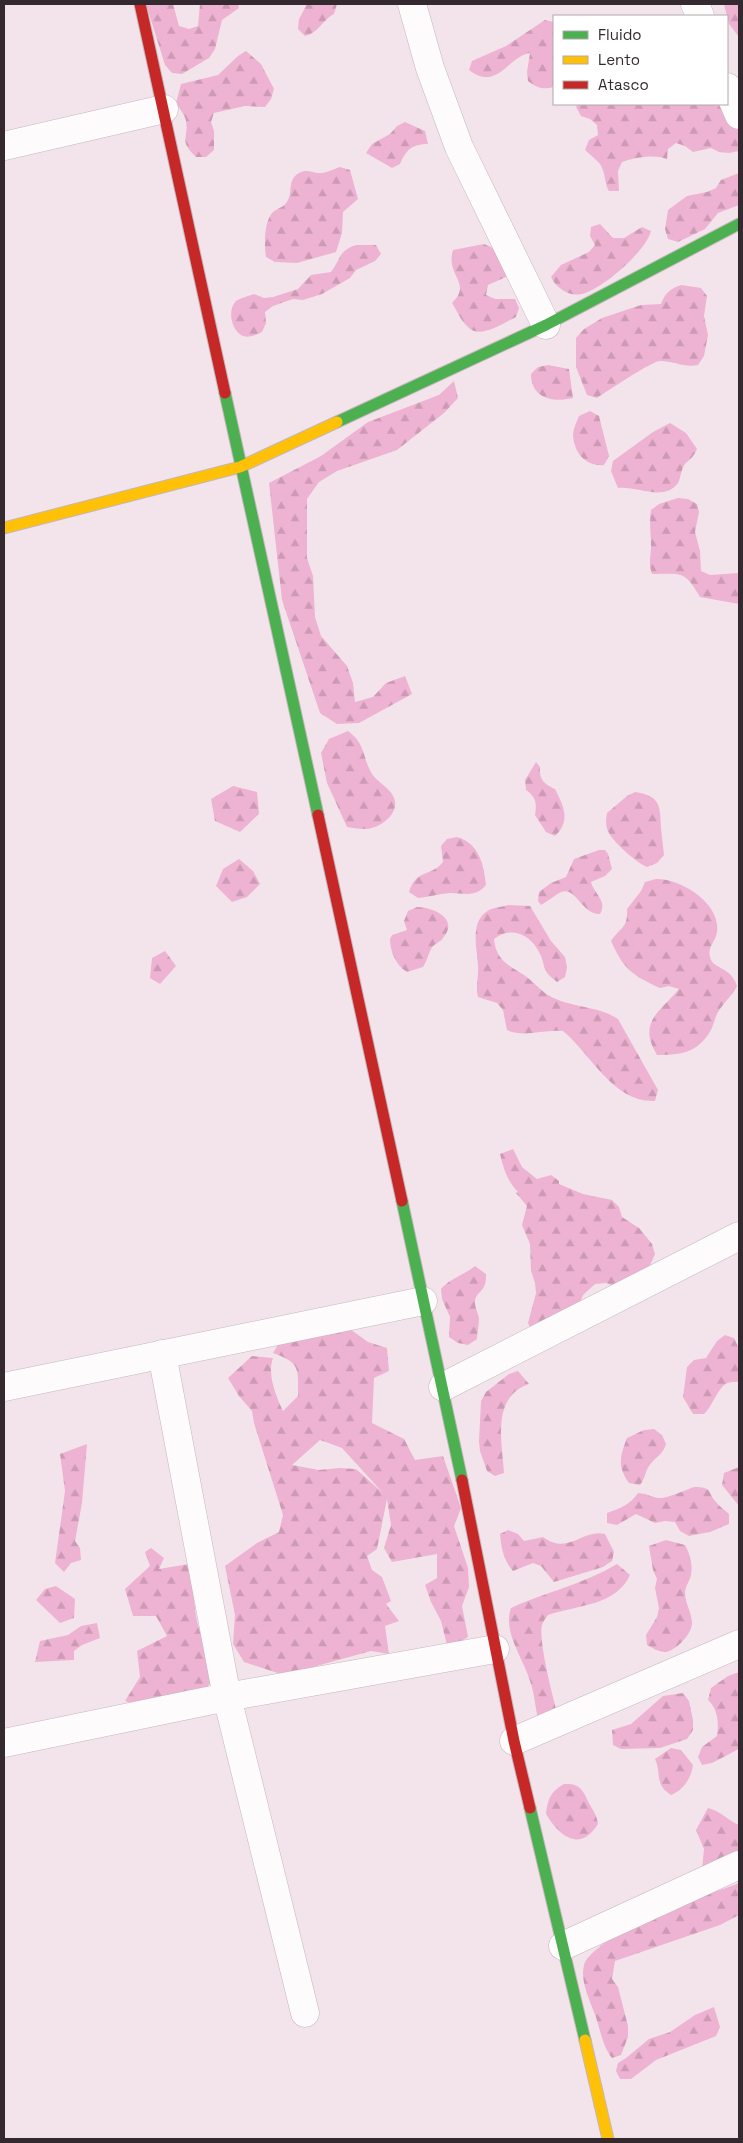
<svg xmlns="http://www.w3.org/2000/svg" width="743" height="2143" viewBox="0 0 743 2143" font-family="'Space Grotesk',sans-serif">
<defs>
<pattern id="forest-firs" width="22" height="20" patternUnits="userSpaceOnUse" patternTransform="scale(1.25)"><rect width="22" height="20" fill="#eeb3d2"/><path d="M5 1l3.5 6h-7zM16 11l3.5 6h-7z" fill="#cd9ab5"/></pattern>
</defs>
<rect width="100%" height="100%" fill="#f3e4eb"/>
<!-- forest -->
<g fill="url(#forest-firs)" fill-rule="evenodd">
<polygon points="146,4 173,4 179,26 189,29 198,26 200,4 238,4 239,8 222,20 215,49 209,58 182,74 172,73 165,65"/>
<path d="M307 4H337L334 14C322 20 320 32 305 36L298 29 299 19Z"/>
<polygon points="724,4 739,4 739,37 729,24"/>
<path d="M545 20 554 22V87C543 90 537 88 528 81L527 72 530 53C507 57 497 92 469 70L472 61 506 46Z"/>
<path d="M246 51 261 64 274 89 271 99 265 107 245 106 214 113 211 122 214 131V150L206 157H196C178 140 189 139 186 121 185 115 179 108 176 103L181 84 218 75 238 56Z"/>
<path d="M578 104H727L739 122V151L729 153 719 152 711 148 693 152 685 146 676 143 668 149 667 159C655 154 635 157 622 162L618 171 619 191H609C604 183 606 173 600 164 596 159 590 155 585 150L589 140 598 135 597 125 590 119 581 116 576 107Z"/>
<path d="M405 122 425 131 428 144C412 144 406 150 400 164L392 168 366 153 372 144 390 134 397 126Z"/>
<path d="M340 167 350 170 358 199 343 212 342 233 336 252 297 263 275 262 266 257C264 244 264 221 273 212 279 207 284 208 288 200 293 191 287 180 299 173 306 169 311 172 318 173 324 174 334 169 340 167Z"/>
<polygon points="739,173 739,205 718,213 705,229 678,242 668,239 665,229 668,210 687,196 707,192 716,188 721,180"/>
<path d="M600 224 613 238H624L642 227 651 231C646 251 603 289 582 294 569 297 556 288 551 277L561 265 589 252 595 245 590 236 591 227Z"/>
<path d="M484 244 502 252 513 269 506 277 488 285 486 295 495 299H515L519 308 516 317C503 323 480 340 468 327 461 321 457 311 452 303 473 283 445 276 453 250Z"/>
<path d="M356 245H376L381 254 375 261 356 270 350 278 322 294 303 300 293 299 273 306 265 312 266 323 262 332C256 335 249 338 243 336 231 331 227 310 236 301 240 298 249 296 254 294L264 298 273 297 298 289 311 275 331 272C341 259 338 251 356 245Z"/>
<path d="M681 285 701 288 707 296 704 316 708 335 704 356 698 365C684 368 674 361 660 361 652 361 606 392 597 398L587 395 576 367V338L584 329 602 318 641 305 661 304C665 293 670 289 681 285Z"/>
<path d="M548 365 569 369 573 398C552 403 531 398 531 374L538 367Z"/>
<polygon points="454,381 458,398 444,413 397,450 337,471 319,482 307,499 307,558 313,576 315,617 321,636 347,666 353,683 355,702 373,697 386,683 405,676 412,694 359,723 337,724 320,713 282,600 269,483 321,456 368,422 439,395"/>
<path d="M590 411 599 416 609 456 604 465C586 467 574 453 573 435 573 429 577 421 579 416Z"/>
<path d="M670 423 686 433 697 449C693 458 691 458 685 464 681 469 681 477 678 483 664 502 638 486 618 488L611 471 613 461 653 432Z"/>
<path d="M678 498 688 499 697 504 699 512 695 532 700 551 701 571 710 575 739 573V604L700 597C684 570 682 574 652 574 648 563 651 557 651 546 651 534 649 522 651 510L659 504Z"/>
<path d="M348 731C366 744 362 757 372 774 377 782 389 787 393 796 402 812 381 828 366 829 360 829 353 828 347 827L327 783 321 753 329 739Z"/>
<path d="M536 762 540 767C539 780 544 784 555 789 564 807 571 821 555 836L546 832 535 815C537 803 536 797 526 790L525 780Z"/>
<polygon points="233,786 257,792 259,814 240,832 215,821 211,799"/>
<path d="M635 792C661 796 660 806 661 828 662 837 663 846 664 855L657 863 647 867C637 863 614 843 609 833 605 826 606 819 607 813L627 796Z"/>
<path d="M457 837C479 843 484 865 486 885 475 898 465 893 450 893 439 894 428 897 418 898L409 892C416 869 431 877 443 862L441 846 447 839Z"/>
<path d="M599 850H605L608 854 612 869 605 876 591 882C594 894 608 901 600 914 582 915 576 886 561 892 555 895 548 901 541 905L538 901 539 892 551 883 566 877 574 859Z"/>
<polygon points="239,859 253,871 260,884 247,897 232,902 216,886 223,869"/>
<path d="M656 879C680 878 721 903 717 932 716 941 707 947 710 957 713 970 731 966 737 986 732 996 724 1002 718 1012 715 1017 714 1024 711 1030 698 1053 681 1055 657 1055 637 1022 660 1012 679 989L669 986 660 988C632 975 624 970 611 941 620 927 628 929 627 909L641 891 645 882Z"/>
<path d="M508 905 530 906 551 941 565 957 567 967 565 977 557 982C554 979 550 977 548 974 544 969 543 961 541 956 532 935 513 925 494 939 496 960 508 965 524 975 533 981 540 990 548 995 569 1008 597 1005 618 1019L658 1090 655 1101C613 1103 591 1054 563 1031 544 1029 524 1038 507 1030L503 1010 497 1003 478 997C475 986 479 977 478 965 477 948 469 921 489 910 495 907 502 907 508 905Z"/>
<path d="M417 907C433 907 460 919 443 938 440 943 434 943 431 949 428 955 427 961 423 967L407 972C396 966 390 951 390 939L392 935 407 930 404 921 408 911Z"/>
<polygon points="165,951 176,966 160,984 150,978 152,958"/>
<path d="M513 1149 522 1167 537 1179 551 1175 559 1181V1184L583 1194 612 1200 619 1207 622 1217 639 1228 652 1244 655 1254 643 1281 615 1286 606 1283 595 1284 583 1295 578 1308 532 1332 528 1323 536 1293 535 1283 531 1271 530 1244 522 1225 527 1206 516 1193 518 1192C507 1180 504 1170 500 1154Z"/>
<path d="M475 1266 486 1274C487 1294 475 1290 475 1303 475 1308 478 1313 479 1318 479 1325 477 1333 477 1339L468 1345 458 1343 449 1337 450 1317 442 1299 441 1289C449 1279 464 1275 475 1266Z"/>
<path d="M350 1329 368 1342 387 1348 389 1371 374 1378 372 1423 404 1439 415 1460 443 1456 461 1508 454 1526 468 1568 469 1587 462 1606 468 1637 448 1649 441 1621 431 1602 425 1585 437 1578V1554L392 1562 384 1548 391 1525 387 1499 377 1549 367 1556 372 1570 382 1577 391 1601 386 1604 399 1621 385 1626 389 1654 371 1651 284 1675 244 1662 233 1644 235 1615 225 1566 257 1543 279 1532 283 1515 254 1423 252 1411 239 1396 228 1378 252 1356 273 1358C267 1375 276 1396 283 1411L298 1396C298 1369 301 1363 273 1353L285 1333ZM320 1440 342 1448 383 1493 356 1469 339 1468 319 1470 292 1465Z"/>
<path d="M725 1335 734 1338 739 1349V1381C736 1383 732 1381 728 1383 718 1386 713 1406 704 1414H693L683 1397 687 1367 694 1360 706 1358 717 1341Z"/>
<path d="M518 1371 529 1384C491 1397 502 1442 504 1473L495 1476 487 1471 480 1451 479 1441 481 1401 486 1392 509 1374Z"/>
<path d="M654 1429 662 1435 666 1444C663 1455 655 1457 649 1466 645 1472 645 1479 640 1485L629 1483C617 1466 620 1456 627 1438L644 1430Z"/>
<polygon points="87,1444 82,1503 75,1541 80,1548 81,1560 71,1563 64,1572 55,1563 65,1491 60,1454"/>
<polygon points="739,1467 739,1506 722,1485 724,1473"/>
<path d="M694 1487C713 1487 707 1492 716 1502 720 1507 725 1510 729 1514V1524L710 1532 689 1536 680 1531 675 1522 665 1521 655 1523 636 1514 617 1525 607 1523V1513C620 1508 630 1505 638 1493 646 1493 651 1497 658 1498 667 1499 685 1490 694 1487Z"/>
<path d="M508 1530 518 1534 524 1541 543 1537C569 1556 581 1529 605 1534L614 1552 612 1561 603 1567 554 1582 541 1566 533 1563 513 1571C504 1561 501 1548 500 1534Z"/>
<path d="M666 1540 685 1545C690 1554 693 1565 691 1575 690 1581 685 1586 685 1593 685 1603 692 1613 692 1623 692 1634 676 1651 665 1652 658 1652 653 1648 647 1645L646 1635 657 1617 659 1608 655 1588 657 1579 653 1570 649 1546Z"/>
<path d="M151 1548 164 1558 159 1569 195 1563C193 1585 193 1608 199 1629 203 1644 216 1656 214 1673 213 1679 208 1686 205 1691L142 1707 125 1701 140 1677 137 1651 167 1636 156 1616H133L125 1589 150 1566 145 1552Z"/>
<path d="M617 1564 630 1575C616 1606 577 1605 548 1615 546 1618 543 1621 542 1625 538 1642 554 1701 559 1720L539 1722C535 1709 535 1696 531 1684 525 1660 502 1633 511 1608 546 1592 584 1584 617 1564Z"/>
<polygon points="56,1586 75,1599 74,1618 60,1623 36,1600 45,1589"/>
<polygon points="97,1623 100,1638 82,1645 74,1651 74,1660 35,1662 40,1641 68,1635 81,1626"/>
<path d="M739 1672V1749L712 1763 702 1765 698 1757 702 1747 717 1736C719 1723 718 1709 708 1700L711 1688 728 1676Z"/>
<polygon points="683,1693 689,1701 693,1720 693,1730 687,1739 660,1748 621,1749 613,1745 612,1730 631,1724 663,1696"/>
<path d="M671 1748 681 1750 693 1765C691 1779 683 1790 671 1795 654 1784 662 1775 655 1759Z"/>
<path d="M564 1784C581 1783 583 1791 590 1805 594 1812 597 1816 598 1824 580 1853 559 1836 546 1814 548 1799 550 1792 564 1784Z"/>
<path d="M708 1808C721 1811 727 1820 739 1825V1878L702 1869 704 1849 696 1830Z"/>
<path d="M739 1883V1915L720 1925 615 1961 612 1979 618 1987 628 2026V2037L621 2055 612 2058C602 2046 600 2027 594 2012 589 1999 580 1980 584 1965 590 1946 651 1913 671 1906 693 1898 717 1892 739 1883Z"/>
<polygon points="714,2007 720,2027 716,2036 656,2060 631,2079 620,2079 616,2071 618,2063 626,2058 649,2039 670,2032 695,2015"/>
</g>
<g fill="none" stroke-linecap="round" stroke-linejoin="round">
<defs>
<g id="street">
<polyline points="412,4 430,68 459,147 546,325"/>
<polyline points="695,4 700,16"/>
<polyline points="727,87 739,115"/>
<polyline points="4,146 164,109"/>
<polyline points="162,1354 227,1697 305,2013"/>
<polyline points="4,1387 423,1301"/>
<polyline points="443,1387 739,1236"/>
<polyline points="514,1741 739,1644"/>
<polyline points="4,1743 227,1697 495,1649"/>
<polyline points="563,1946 739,1865"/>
</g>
<g id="fast">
<polyline points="225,393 318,815"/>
<polyline points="337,422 546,325 739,224"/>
<polyline points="402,1201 462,1480"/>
<polyline points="530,1808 585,2040"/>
</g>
<g id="slow">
<polyline points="4,528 240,467 337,422"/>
<polyline points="585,2040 608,2139"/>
</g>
<g id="jam">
<polyline points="140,4 225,393"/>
<polyline points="318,815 402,1201"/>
<polyline points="462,1480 514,1741 530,1808"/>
</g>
</defs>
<!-- street casing -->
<use href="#street" stroke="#c3b7bd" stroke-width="29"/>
<!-- fast casing -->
<use href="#fast" stroke="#c3b7bd" stroke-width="13"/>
<!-- slow casing -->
<use href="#slow" stroke="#c3b7bd" stroke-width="13"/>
<!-- jam casing -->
<use href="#jam" stroke="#c3b7bd" stroke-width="13"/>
<!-- street -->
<use href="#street" stroke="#fdfbfc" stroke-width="28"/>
<!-- fast -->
<use href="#fast" stroke="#4caf50" stroke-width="11"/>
<!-- slow -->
<use href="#slow" stroke="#ffc107" stroke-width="11"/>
<!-- jam -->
<use href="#jam" stroke="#c62828" stroke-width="11"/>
</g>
<!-- border -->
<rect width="743" height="2143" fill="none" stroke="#33292e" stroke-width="10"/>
<!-- legend -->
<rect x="553" y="15" width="175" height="90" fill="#ffffff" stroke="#ada9ab"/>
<rect x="563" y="31" width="25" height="8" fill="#4caf50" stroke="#ada9ab"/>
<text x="598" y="40" font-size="15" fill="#33292e">Fluido</text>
<rect x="563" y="56" width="25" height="8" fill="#ffc107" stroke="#ada9ab"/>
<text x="598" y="65" font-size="15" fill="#33292e">Lento</text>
<rect x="563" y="81" width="25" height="8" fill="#c62828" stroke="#ada9ab"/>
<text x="598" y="90" font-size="15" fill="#33292e">Atasco</text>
</svg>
